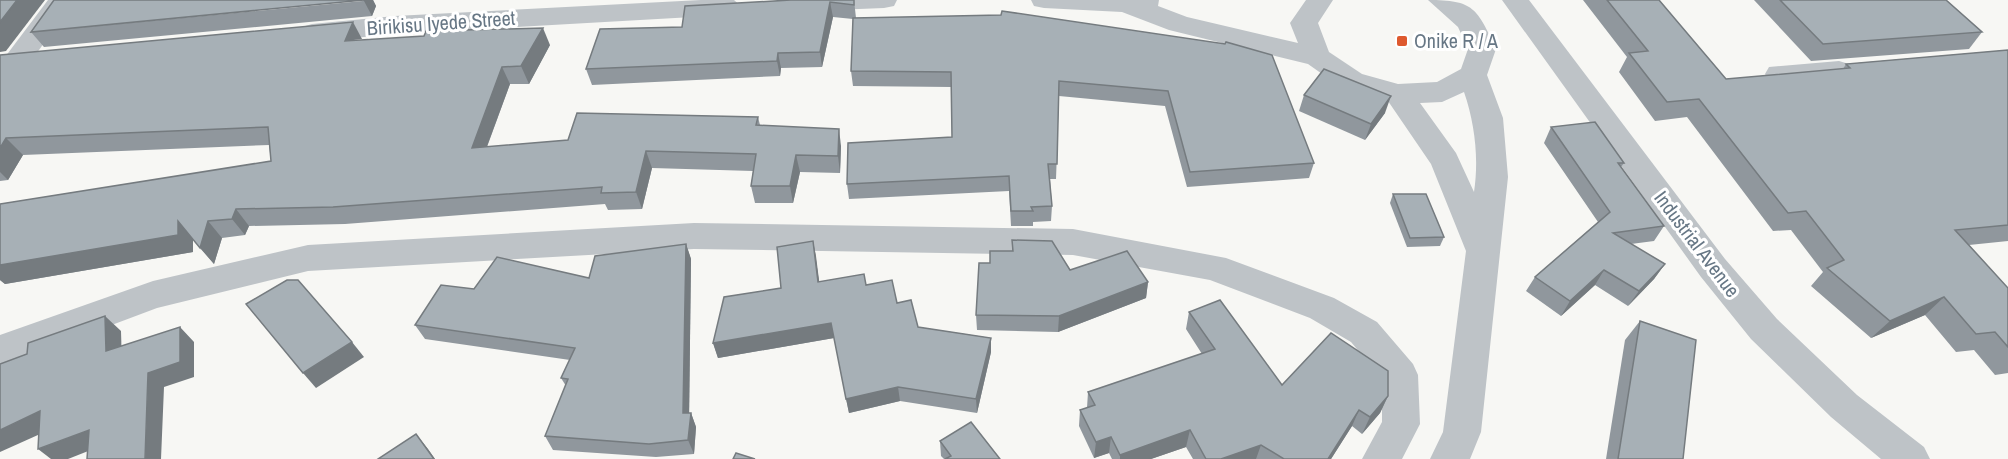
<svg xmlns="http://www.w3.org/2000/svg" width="2008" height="459" viewBox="0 0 2008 459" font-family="'Archivo Narrow',sans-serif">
<rect width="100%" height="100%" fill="#f7f7f4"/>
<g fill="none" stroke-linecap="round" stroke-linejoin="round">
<!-- minor -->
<g fill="#bec3c7" fill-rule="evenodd">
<polygon points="48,0 75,0 26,68 16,70 6,68 2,61"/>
<polygon points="701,0 734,0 742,7 738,13 728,15 395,34 312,42 302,39 298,33 302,27 312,24 395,16"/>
<polygon points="797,0 897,0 894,6 884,8 809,11 799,9 795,3"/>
<path d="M1031 0H1159L1158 6 1187 17 1298 43 1290 23 1306 0H1333L1318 23 1329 52 1362 74 1398 84 1437 82 1461 69 1468 49 1458 27 1428 0C1474 0 1477 8 1496 49L1487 75 1503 118 1508 177 1481 432 1470 459H1430L1443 432 1466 251 1431 164 1388 101 1342 88 1308 64 1169 30 1122 12 1044 8 1034 6ZM1464 92C1475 124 1479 159 1474 192L1456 153 1420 103 1442 102Z"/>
<polygon points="1502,0 1529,0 1725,259 1777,319 1857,395 1924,447 1930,459 1881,459 1831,417 1751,339 1701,277"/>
<polygon points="1839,61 1849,64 1853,71 1849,78 1779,84 1769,81 1765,74 1769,67"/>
<polygon points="694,223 1073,229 1226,258 1334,298 1377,322 1413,364 1418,375 1420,424 1402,459 1362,459 1382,422 1382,379 1351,342 1310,318 1210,280 1073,255 694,249 308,271 157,308 0,367 0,335 153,281 308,245"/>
</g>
</g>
<!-- wall -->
<g fill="#90979d">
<polygon points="373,0 376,6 372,16 44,47 31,32"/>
<polygon points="854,0 856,18 1225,44 1314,163 1309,178 1187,187 1165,106 1059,96 1056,179 1050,179 1052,206 1051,221 1033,222 1033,226 1011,226 1009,191 849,199 847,184 952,137 951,87 853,86 851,71 853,19 833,17 822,67 781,68 780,76 592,85 586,69 682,27 685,6"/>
<polygon points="1583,0 1659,0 1726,79 1843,69 1846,64 2008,50 2008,241 1969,245 2008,288 2008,373 1995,375 1974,350 1956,352 1925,315 1871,338 1811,286 1823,272 1791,230 1773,231 1687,117 1655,121 1619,72 1627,57"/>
<polygon points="1754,0 1946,0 1982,32 1969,49 1811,61"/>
<polygon points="362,40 550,45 529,84 510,84 487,147 568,140 758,117 760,125 841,146 840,173 800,172 793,203 755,203 751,186 753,171 652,168 642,209 608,210 605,204 345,224 249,226 245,235 222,238 214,264 193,239 193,252 5,284 0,280 0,204 271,161 269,145 23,155 8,180 0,181 0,56"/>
<polygon points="1304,95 1385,113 1365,140 1299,111"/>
<polygon points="1551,127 1624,163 1621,167 1664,226 1654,241 1631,244 1665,264 1654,279 1628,306 1595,285 1561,316 1526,291 1535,277 1598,222 1544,143"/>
<polygon points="1393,194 1444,237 1440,246 1407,247 1390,203"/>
<polygon points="1012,240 1070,270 1148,282 1146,298 1058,332 977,330 976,315 1012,251"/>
<polygon points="813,241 819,281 866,285 897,303 918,327 991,338 991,352 977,413 900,401 849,413 834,338 718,358 713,343 781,288"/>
<polygon points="686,244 691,259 689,413 691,413 696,427 694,454 656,457 553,450 545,436 566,386 561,378 570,360 425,339 415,325 589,278"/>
<polygon points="1189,312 1282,385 1388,396 1380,413 1362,434 1352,426 1331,459 1193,459 1186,447 1151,459 1112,459 1109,453 1094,458 1079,426 1080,410 1087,408 1088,392 1202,354 1186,329"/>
<polygon points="1640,321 1683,459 1606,459 1625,340"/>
<polygon points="940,441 1000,459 944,459 941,456"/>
</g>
<!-- shaded-wall -->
<g fill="#757b7f">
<polygon points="17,0 45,0 6,51 0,52 0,22"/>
<polygon points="362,0 373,0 376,6 372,16 364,1"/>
<polygon points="830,2 833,17 822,67 820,52"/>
<polygon points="353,22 362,39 345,41"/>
<polygon points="543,28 550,45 529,84 521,66"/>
<polygon points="778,53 781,68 780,76 777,61"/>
<polygon points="502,67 510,84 480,165 472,148"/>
<polygon points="1391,96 1385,113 1365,140 1371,124"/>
<polygon points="839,129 841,146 840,173 838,156"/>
<polygon points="6,138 23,155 8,180 0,172 0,148"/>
<polygon points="646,151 652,168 642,209 636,192"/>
<polygon points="796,155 800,172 793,203 790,186"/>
<polygon points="236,209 249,226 245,235 232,219"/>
<polygon points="178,221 193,238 193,252 5,284 0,280 0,265"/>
<polygon points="208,221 222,238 214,264 200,248"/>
<polygon points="813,241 816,256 821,296 818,282"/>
<polygon points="686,244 691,259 689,426 683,413"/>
<polygon points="1665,264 1654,279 1628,306 1639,291"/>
<polygon points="1604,270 1595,285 1561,316 1570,301"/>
<polygon points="1148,282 1146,298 1058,332 1059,316"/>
<polygon points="1944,297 1925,315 1871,338 1890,321"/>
<polygon points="105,316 121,331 122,366 106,351"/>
<polygon points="831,323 834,338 718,358 713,343"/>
<polygon points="180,327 194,342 194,377 164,387 161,459 145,459 148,373"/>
<polygon points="991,338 991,352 977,413 976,399"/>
<polygon points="352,342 364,357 316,388 303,373"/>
<polygon points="898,387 900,401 849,413 846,399"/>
<polygon points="1388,396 1380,413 1362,434 1370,417"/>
<polygon points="1359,410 1352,426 1331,459 1328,459"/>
<polygon points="40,411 58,426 0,452 0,430"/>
<polygon points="691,413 696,427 694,454 688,440"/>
<polygon points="89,430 106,444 68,459 51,459 38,449"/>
<polygon points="1190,430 1186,447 1151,459 1120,459 1120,455"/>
<polygon points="416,434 428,449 435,459 434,459"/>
<polygon points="1111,437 1109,453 1094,458 1096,442"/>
<polygon points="1261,445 1256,459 1221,459"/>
</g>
<!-- building -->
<g fill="#a7b0b6" stroke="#757b7f" stroke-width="1.5">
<polygon points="0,0 17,0 0,22"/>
<polygon points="54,0 364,0 31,32"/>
<polygon points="791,0 854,0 854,5 830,2 820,52 778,53 777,61 586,69 600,29 682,27 685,6"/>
<polygon points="1607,0 1659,0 1726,79 1850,68 1846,64 2008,50 2008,225 1955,230 2008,288 2008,347 1995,332 1976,334 1944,297 1890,321 1827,268 1844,260 1806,211 1788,213 1699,99 1667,102 1629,53 1648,51"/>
<polygon points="1780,0 1946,0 1982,32 1823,44"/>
<polygon points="1002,11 1225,44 1226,42 1272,55 1314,163 1190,172 1168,91 1059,81 1057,164 1048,164 1052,206 1031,207 1033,211 1011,211 1009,176 847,184 848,143 952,137 951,72 851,71 853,18 1001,15"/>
<polygon points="353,22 345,41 424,36 426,31 543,28 521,66 502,67 472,148 568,140 577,113 758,117 756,125 839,129 838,156 796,155 790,186 751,186 756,154 646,151 636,192 601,193 602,187 333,207 236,209 232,219 208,221 200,248 178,221 178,235 0,265 0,204 271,161 268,127 6,138 0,148 0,55"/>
<polygon points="1324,69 1391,96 1371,124 1304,95"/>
<polygon points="1595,122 1624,163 1618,163 1664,226 1613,233 1665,264 1639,291 1604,270 1570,301 1535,277 1610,212 1551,127"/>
<polygon points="1393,194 1426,194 1444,237 1410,238"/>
<polygon points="1012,240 1052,241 1070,270 1127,251 1148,282 1059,316 976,315 979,263 990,263 990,251 1013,251"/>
<polygon points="813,241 818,282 864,274 866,285 892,280 897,303 911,300 918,327 991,338 976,399 898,387 846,399 831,323 713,343 724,297 781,288 777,247"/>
<polygon points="686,244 683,413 691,413 688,440 649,444 545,436 568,379 561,378 575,348 415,325 441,285 474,289 497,257 589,278 595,256"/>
<polygon points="287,280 298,280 352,342 303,373 246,304"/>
<polygon points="1220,300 1282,385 1331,333 1388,371 1388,396 1370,417 1359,410 1328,459 1284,459 1261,445 1221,459 1206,459 1190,430 1120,455 1111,437 1096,442 1080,410 1095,405 1088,392 1215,349 1189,312"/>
<polygon points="105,316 106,351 180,327 180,362 148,373 145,459 87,459 89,430 38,449 40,411 0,430 0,364 27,354 28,343"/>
<polygon points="1640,321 1696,340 1683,459 1618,459"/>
<polygon points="971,422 1000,459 945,459 951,456 940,441"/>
<polygon points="416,434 434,459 378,459"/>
<polygon points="736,453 755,459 733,459"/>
</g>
<!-- markers -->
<rect fill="#de592e" stroke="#fff" stroke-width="2" x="1396" y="35" width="12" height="12" rx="3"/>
<g text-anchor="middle" stroke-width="6" stroke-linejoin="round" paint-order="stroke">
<!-- street labels -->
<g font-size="20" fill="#677785" stroke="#fff">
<text transform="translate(441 23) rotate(-4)" y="7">Birikisu Iyede Street</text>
<text transform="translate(1697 244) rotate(53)" y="7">Industrial Avenue</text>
</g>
<!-- poi labels -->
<g font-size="20" fill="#677785" stroke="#fff" text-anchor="start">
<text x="1414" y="48">Onike R / A</text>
</g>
</g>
</svg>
